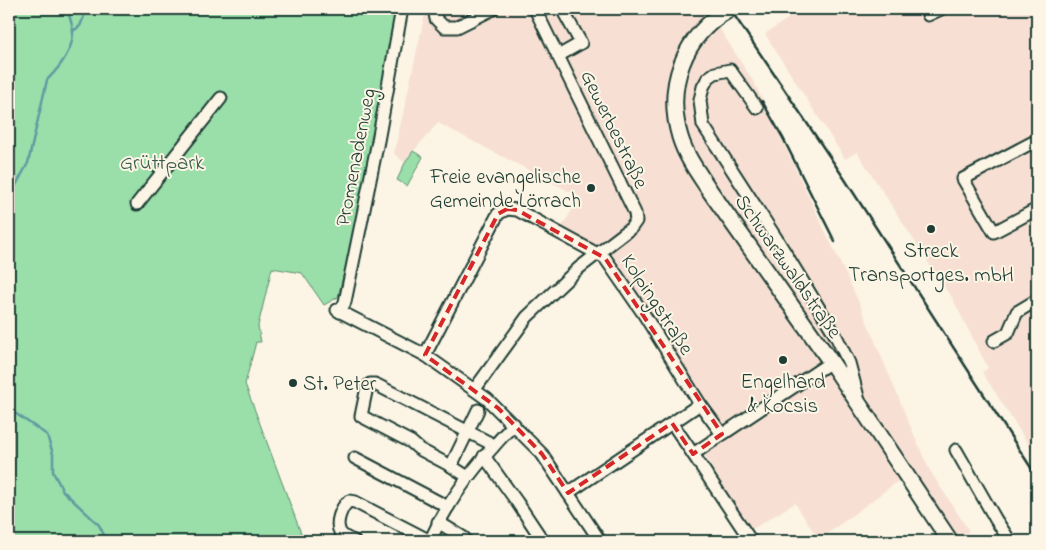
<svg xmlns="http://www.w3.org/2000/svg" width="1046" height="550" viewBox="0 0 1046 550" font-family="'Indie Flower',sans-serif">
<rect width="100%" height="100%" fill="#fcf5e5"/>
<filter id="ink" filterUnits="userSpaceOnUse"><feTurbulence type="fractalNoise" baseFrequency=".02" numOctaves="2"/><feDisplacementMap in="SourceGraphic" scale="10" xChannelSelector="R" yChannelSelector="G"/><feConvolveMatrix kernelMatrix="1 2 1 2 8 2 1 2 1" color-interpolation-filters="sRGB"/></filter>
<g filter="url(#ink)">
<!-- built -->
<g fill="#f7e0d3">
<polygon points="426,9 707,9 755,84 858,300 917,442 929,469 969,531 957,539 911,474 897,482 819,540 795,503 751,530 704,455 729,438 654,320 618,265 599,243 593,245 561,228 580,197 438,123 404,162 394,154"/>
<polygon points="802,9 1037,9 1037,458 982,372 988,368 949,292 948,293 857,152 845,159 765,34"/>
</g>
<!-- green -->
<g fill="#9adeaa" stroke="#5c8e6f">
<polygon points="9,9 194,9 207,11 214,9 408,9 338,297 324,305 302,273 272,268 258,326 261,342 256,342 245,384 304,541 9,541"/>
<polygon points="413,151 423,157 407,186 397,180 405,163"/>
</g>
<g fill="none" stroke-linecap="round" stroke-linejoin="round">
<!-- stream -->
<g stroke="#609ba1" stroke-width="2.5">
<polyline points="73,31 80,26 87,9"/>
<path d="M9 198 28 163 47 80C59 68 73 50 73 32 73 25 69 16 67 9"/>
<polyline points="9,409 47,435 53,454 53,472 63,491 99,525 107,541"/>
</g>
<defs>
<g id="minor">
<polyline points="434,9 436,19 444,27 457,27 493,9"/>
<polyline points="928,15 941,9"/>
<polyline points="558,56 581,43 562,9"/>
<polyline points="757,108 730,70 715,73 708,78 703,87 700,100 703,125 778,241 836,336 849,363 858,397"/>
<polyline points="1037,140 963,179 994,232 1037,209"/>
<polyline points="137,204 221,98"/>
<polyline points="337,310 425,355 487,399 542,454 600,541"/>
<polyline points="340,312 345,302 378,141 402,9"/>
<polyline points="994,341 1008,333 1017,312 1037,300"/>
<polyline points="425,355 498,214 507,209 517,210 605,258 643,313 700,404 722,434"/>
<polyline points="475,389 527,317 579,268 631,228 636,221 635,213 535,9"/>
<polyline points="700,404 672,423 693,454 831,362"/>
<polyline points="956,450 996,520 1010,541"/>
<polyline points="693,454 751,541"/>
<polyline points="484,456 517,502 543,541"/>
<polyline points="355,458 448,507"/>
<polyline points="451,466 478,410"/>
<polyline points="468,477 451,466 419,449 411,442 361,416 367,387 370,384 375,384 488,442 493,447"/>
<polyline points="568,493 672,423"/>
<polyline points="438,522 464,538 466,541"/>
<path d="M354 541C349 539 343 537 340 532 335 523 341 507 349 501L355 502 430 541"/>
<path d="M430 541C450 496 480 460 514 424"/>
</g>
<path id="major" d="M730 9C683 35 665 87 680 137 686 157 699 174 710 191L831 362 950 541"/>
</defs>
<!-- minor casing -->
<use href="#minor" stroke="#1f3d34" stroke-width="15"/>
<!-- major casing -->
<use href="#major" stroke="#1f3d34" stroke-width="19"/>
<!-- minor -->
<use href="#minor" stroke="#fcf5e5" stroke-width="11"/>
<!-- major -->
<use href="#major" stroke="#fcf5e5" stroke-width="15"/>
<!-- rail -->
<g stroke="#1f3d34" stroke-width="2.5">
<polyline points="730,9 844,178 1037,477"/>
<polyline points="762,101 783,138 835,242"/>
</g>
</g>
</g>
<!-- marked area -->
<path fill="none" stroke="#d62828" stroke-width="4" stroke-dasharray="10 6" stroke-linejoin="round" d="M507 209 517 210 605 258 722 434 693 454 672 423 568 493 542 454 498 408 425 355 498 214Z"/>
<!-- markers -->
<g fill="#1f3d34" stroke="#fcf5e5" stroke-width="2">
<circle cx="591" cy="188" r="5"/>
<circle cx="931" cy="229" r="5"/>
<circle cx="783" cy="360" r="5"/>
<circle cx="293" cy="383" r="5"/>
</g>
<g text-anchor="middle" stroke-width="4" stroke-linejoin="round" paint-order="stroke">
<!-- street labels -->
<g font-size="21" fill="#1f3d34" stroke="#fcf5e5">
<text transform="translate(615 129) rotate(64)" y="7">Gewerbestraße</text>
<text transform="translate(355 157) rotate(-79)" y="7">Promenadenweg</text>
<text transform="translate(789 266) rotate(55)" y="7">Schwarzwaldstraße</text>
<text transform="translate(658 304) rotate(57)" y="7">Kolpingstraße</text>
</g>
<!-- park labels -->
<g font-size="21" fill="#385d4c" stroke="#fcf5e5">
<text x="162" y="169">Grüttpark</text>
</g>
<!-- poi labels -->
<g font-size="21" fill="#1f3d34" stroke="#fcf5e5">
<text x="581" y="183" text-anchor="end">Freie evangelische<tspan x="581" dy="24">Gemeinde Lörrach</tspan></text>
<text x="931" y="257">Streck<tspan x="931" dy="24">Transportges. mbH</tspan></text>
<text x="783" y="388">Engelhard<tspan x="783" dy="24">&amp; Kocsis</tspan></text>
<text x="303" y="390" text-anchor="start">St. Peter</text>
</g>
</g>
<!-- margin -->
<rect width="1046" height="550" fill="none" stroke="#fcf5e5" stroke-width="30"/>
<rect x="15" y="15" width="1016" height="520" fill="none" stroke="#1f3d34" stroke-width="2" filter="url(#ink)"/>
</svg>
